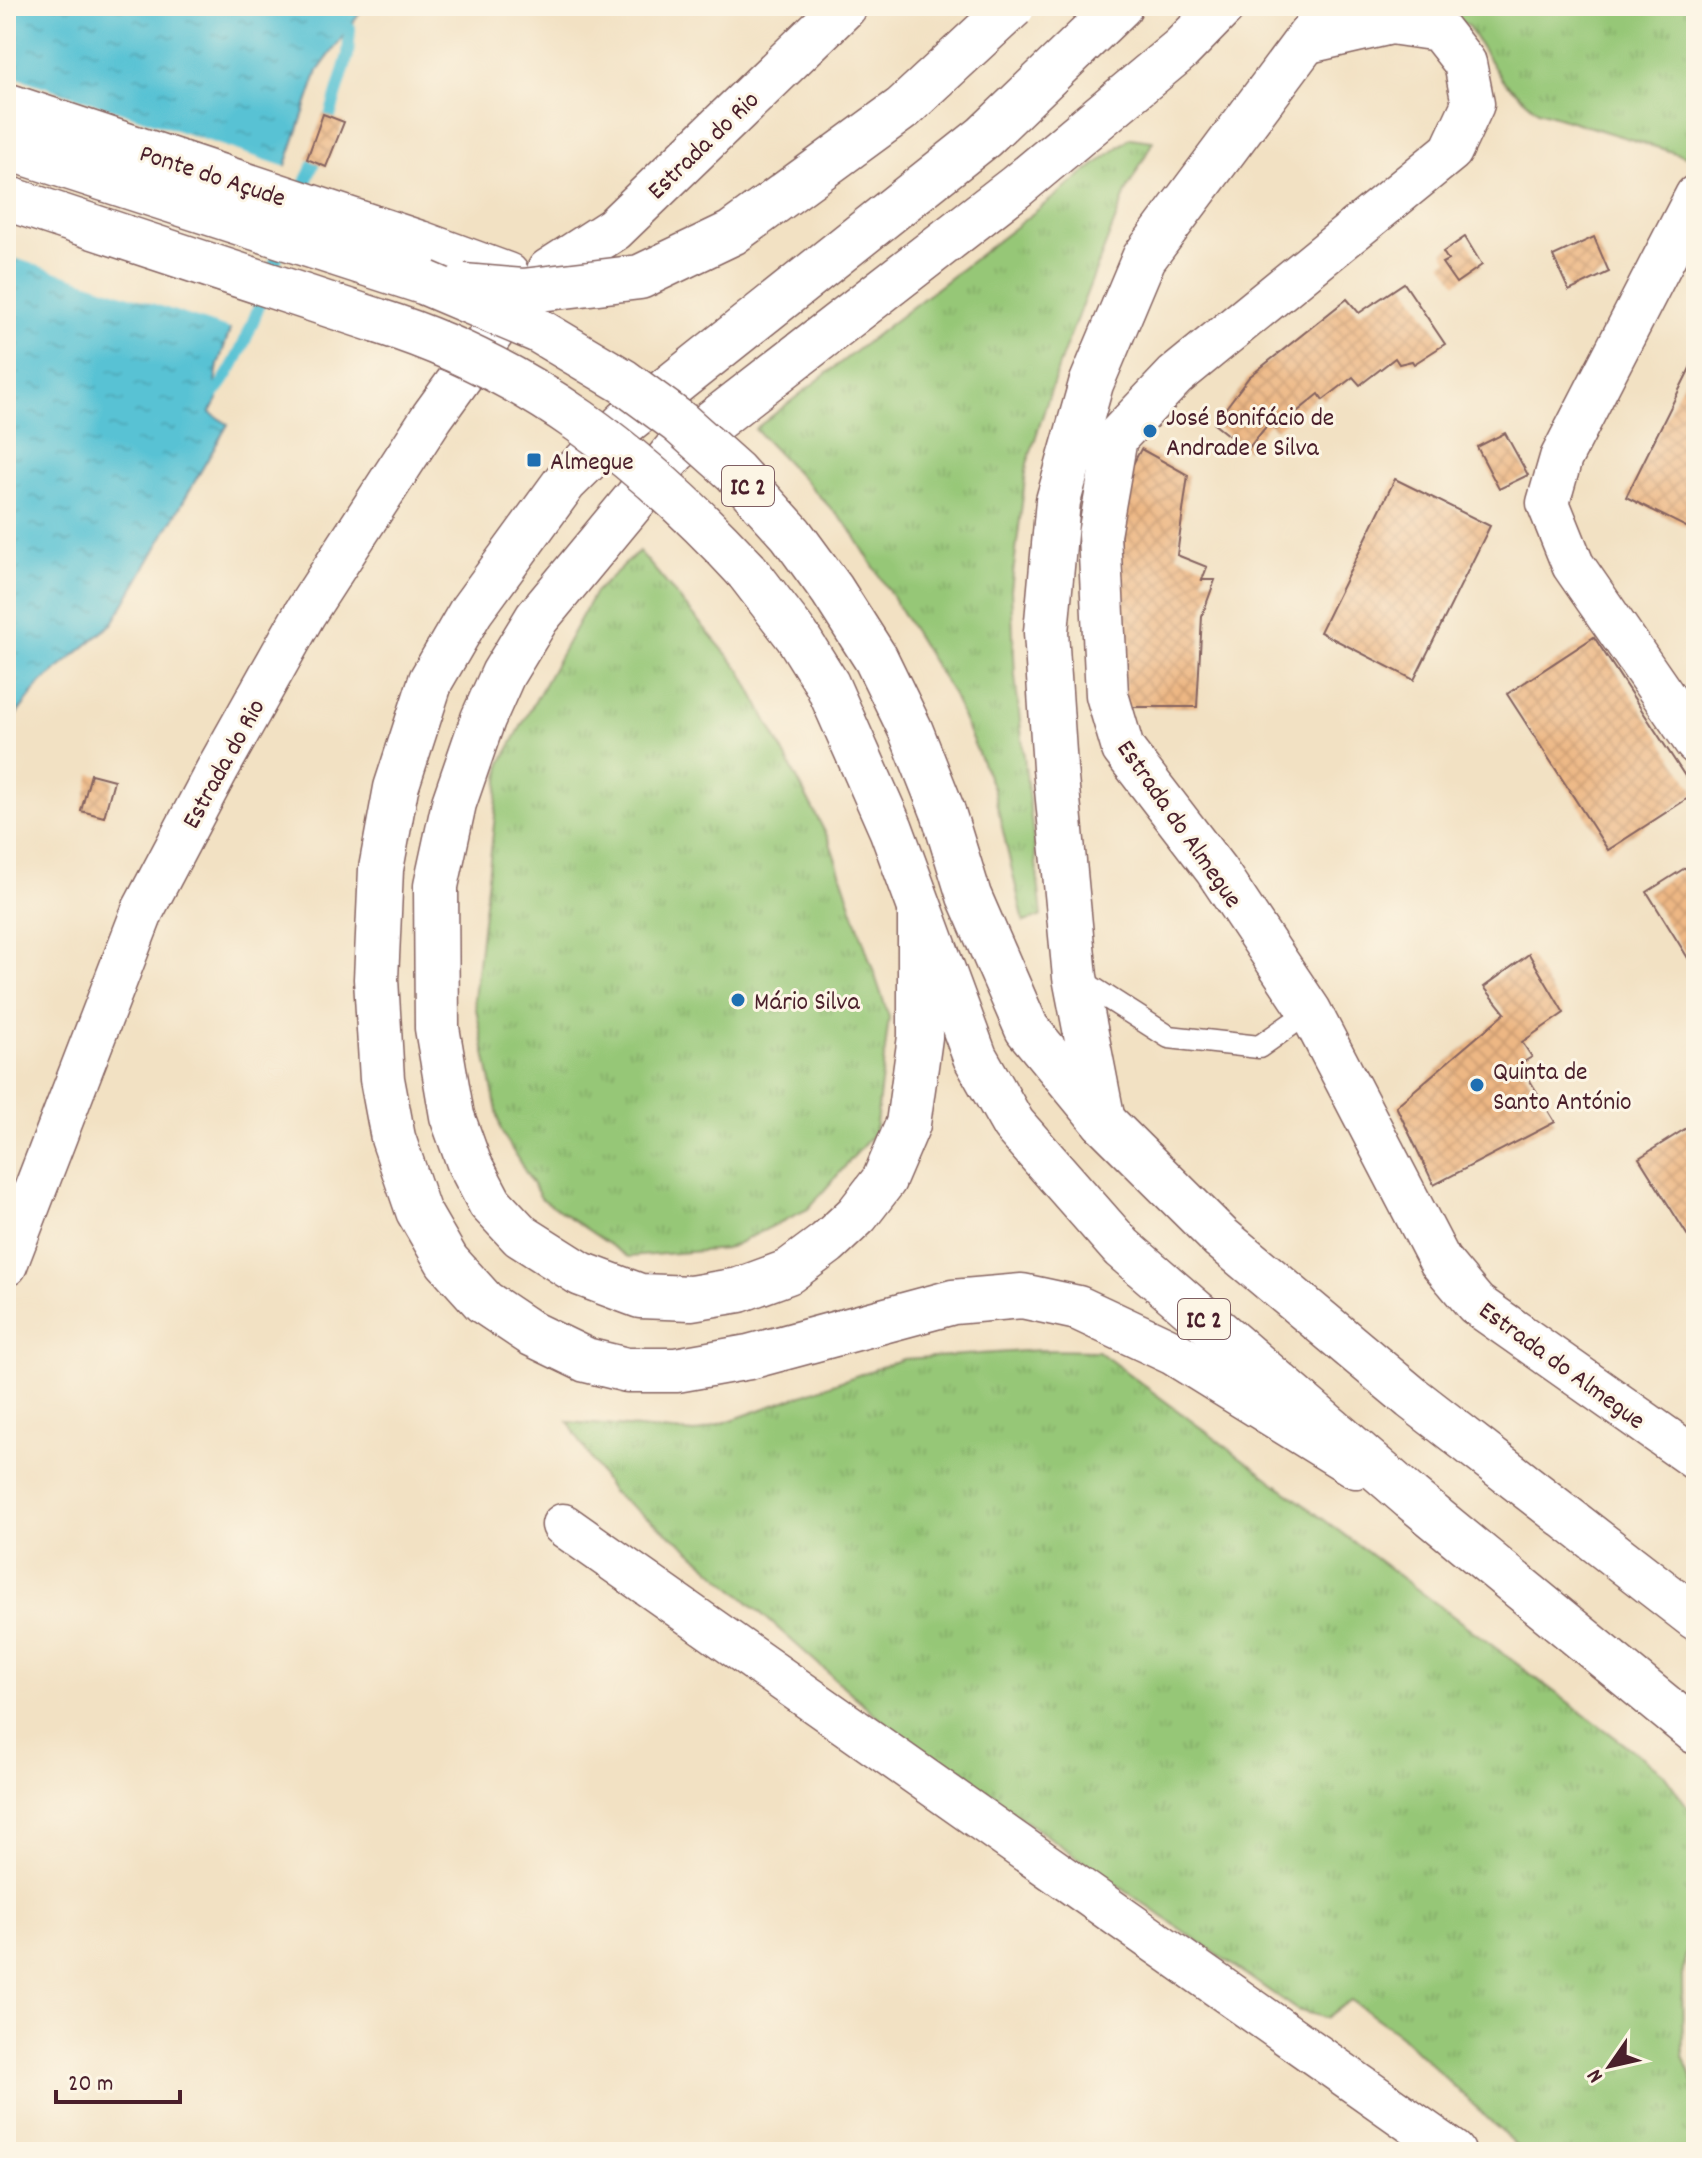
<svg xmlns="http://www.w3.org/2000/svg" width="1702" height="2158" viewBox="0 0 1702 2158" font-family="Dekko,sans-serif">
<defs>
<pattern id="grass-tufts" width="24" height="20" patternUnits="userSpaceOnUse" patternTransform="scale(2)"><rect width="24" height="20" fill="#96c777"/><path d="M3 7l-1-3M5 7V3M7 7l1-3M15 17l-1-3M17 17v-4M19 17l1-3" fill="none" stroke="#83aa67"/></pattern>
<pattern id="water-ripples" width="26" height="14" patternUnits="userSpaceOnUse" patternTransform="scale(2)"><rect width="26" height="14" fill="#58c2d4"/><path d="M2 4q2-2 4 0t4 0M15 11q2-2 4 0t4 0" fill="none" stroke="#4ea6b6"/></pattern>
<pattern id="building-cross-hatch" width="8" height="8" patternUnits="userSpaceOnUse" patternTransform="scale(2)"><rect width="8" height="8" fill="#edb784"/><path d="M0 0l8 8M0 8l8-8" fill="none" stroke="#cd9d72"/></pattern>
</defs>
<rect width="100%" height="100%" fill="#fcf5e5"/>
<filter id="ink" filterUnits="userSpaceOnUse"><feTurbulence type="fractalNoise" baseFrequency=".0125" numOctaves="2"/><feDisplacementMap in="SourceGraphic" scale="16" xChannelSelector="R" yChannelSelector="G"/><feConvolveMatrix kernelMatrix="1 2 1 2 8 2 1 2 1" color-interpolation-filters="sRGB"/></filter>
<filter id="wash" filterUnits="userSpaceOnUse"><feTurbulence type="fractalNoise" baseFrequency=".006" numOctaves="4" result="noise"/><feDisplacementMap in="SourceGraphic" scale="32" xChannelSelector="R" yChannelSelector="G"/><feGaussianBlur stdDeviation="1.8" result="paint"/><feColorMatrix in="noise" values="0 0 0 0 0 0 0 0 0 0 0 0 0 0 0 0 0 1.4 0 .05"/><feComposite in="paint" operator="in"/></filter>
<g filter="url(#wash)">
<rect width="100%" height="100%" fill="#f2e1c3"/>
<!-- grass -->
<g fill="url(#grass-tufts)" stroke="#707351" stroke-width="2">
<polygon points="1435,6 1696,6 1696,152 1692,158 1538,111 1502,80 1468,26"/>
<polygon points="1130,138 1153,141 1127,190 1061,359 1027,464 1011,590 1015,676 1042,916 1024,922 993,788 952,693 849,527 755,429"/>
<polygon points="639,551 741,671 829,840 889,1017 875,1132 808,1209 726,1249 628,1257 541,1198 501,1131 474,999 501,763 595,592"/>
<polygon points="1040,1350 1098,1351 1663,1773 1693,1814 1696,1844 1696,1894 1682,1976 1683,2057 1696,2089 1696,2152 1523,2152 1400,2035 1351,2000 1326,2018 1297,2010 887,1725 684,1545 611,1491 568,1422 695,1433 903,1359"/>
</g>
<!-- water -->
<path fill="url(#water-ripples)" stroke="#517080" stroke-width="2" fill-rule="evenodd" d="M6 6H365L318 71 218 365 215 382 218 399 210 413 228 424 113 623 41 683 6 728ZM72 122 23 241 30 189ZM181 149 142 263 129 279 137 228Z"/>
<!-- pier -->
<path fill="#f2e1c3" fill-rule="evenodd" d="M6 74 289 168 233 330 6 255ZM49 141 61 143 27 229 34 190ZM156 180 168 182 134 267 141 229Z"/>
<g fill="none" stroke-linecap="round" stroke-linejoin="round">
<!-- stream -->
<g stroke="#58c2d4" stroke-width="12">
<polyline points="312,6 350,28 348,55 326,130"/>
<polyline points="300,197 320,147"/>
<path d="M206 402C241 371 264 289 282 244"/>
</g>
</g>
<g id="blocks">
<!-- building -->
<g fill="url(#building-cross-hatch)">
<polygon points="323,114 344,122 326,167 307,159"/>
<polygon points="1465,237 1482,265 1456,283 1442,263 1448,260 1443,252"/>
<polygon points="1594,237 1609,272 1569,291 1553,256"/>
<polygon points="1404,283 1445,344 1414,364 1412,361 1399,364 1395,358 1360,385 1353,377 1323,400 1319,394 1276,429 1269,423 1247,450 1214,424 1249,377 1347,299 1359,313"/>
<polygon points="1696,356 1696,532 1626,497"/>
<polygon points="1505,433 1528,475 1499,489 1477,447"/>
<polygon points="1141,449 1188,475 1177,555 1207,567 1202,580 1215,580 1202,616 1197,707 1125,707 1120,517 1125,479"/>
<polygon points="1395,479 1490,526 1414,680 1320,632"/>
<polygon points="1594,637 1696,793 1608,850 1507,694"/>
<polygon points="91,774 114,780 104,817 81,811"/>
<polygon points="1696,861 1696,971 1647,892"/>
<polygon points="1529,954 1564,1013 1522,1042 1532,1057 1520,1064 1555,1122 1434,1185 1396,1106 1505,1013 1484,987"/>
<polygon points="1696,1122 1696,1249 1639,1158"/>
</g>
</g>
</g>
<g filter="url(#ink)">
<use href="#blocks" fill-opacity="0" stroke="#856360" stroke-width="2"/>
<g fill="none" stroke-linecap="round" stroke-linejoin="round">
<defs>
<polyline id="service" points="1077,978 1169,1037 1259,1047 1310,1011"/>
<g id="minor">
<polyline points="1304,43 1391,23 1439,30 1465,63 1473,104 1451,151 1175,376 1116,438 1099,535 1107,695 1123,749 1216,870 1310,1011 1440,1261 1476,1304 1696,1459"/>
<polyline points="1696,196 1561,458 1548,503 1573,565 1696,743"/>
<polyline points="6,1265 143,910 218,768 305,613 432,417 515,302"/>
<polyline points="563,1525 1454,2152"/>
</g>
<g id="tertiary">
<polyline points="6,105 420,243 507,275"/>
<polyline points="549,271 614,229 845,6"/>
</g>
<g id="primary">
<polyline points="1120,6 984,137 626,422 565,482 471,611 431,680 396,788 381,869 376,979 382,1079 393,1138 418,1211 447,1261 484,1302 532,1334 586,1360 627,1370 676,1370 749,1357 953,1302 1022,1296 1078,1308 1174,1353 1356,1466"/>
<polyline points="920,914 920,1037 908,1124 884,1180 857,1215 827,1243 788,1272 739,1290 691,1298 640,1296 581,1274 521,1236 490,1203 469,1163 452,1116 437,1028 436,886 454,803 483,719 503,674 537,618 675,451 1017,186 1181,49 1223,6"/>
</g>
<g id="trunk">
<polyline points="6,147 426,283"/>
<polyline points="6,198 378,321"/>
<polyline points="747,571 797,636 827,684 891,829 975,1057 1013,1124 1122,1248 1411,1498 1696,1732"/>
<polyline points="943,812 969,896 1027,1029 1103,1121 1221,1238 1412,1398 1696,1618"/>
<polyline points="1103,1121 1075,977 1055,768 1046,632 1058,501 1091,384 1144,258 1332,6"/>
</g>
</defs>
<!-- service casing -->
<use href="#service" stroke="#856360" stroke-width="25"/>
<!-- minor casing -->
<use href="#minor" stroke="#856360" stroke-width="45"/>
<!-- tertiary casing -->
<use href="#tertiary" stroke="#856360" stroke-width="47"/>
<!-- primary casing -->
<use href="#primary" stroke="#856360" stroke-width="47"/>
<!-- trunk casing -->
<use href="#trunk" stroke="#856360" stroke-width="47"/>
<!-- service -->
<use href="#service" stroke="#fff" stroke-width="22"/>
<!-- minor -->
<use href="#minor" stroke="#fff" stroke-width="42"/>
<!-- tertiary -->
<use href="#tertiary" stroke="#fff" stroke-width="44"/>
<!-- primary -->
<use href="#primary" stroke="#fff" stroke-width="44"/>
<!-- trunk -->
<use href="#trunk" stroke="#fff" stroke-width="44"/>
<defs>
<g id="trunk-bridge">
<polyline points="426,283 539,331 623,381 679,422 735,472 791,534 832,590 876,659 910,729 943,812"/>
<polyline points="463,286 523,291 640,277 732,233 903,108 1013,6"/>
<path d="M378 321C528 368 642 457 747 571"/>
</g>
</defs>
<!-- trunk-bridge casing -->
<use href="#trunk-bridge" stroke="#856360" stroke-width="47" stroke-linecap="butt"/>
<!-- trunk-bridge -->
<use href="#trunk-bridge" stroke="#fff" stroke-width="44"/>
</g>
</g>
<!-- markers -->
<g fill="#1f6fb2" stroke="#fcf5e5" stroke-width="3">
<circle cx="1150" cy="431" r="8"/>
<rect x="526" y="452" width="16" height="16" rx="4"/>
<circle cx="738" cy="1000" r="8"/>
<circle cx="1477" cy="1085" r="8"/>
</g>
<g text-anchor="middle" stroke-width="6" stroke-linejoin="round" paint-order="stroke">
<!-- shield labels -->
<g fill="#fcf5e5" stroke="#7f5f63" stroke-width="2">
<rect x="722" y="466" width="52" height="40" rx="6"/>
<rect x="1178" y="1299" width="52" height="40" rx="6"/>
</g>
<g font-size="24" font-weight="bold" fill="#4a1f2b">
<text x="748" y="494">IC 2</text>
<text x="1204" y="1327">IC 2</text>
</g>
<!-- street labels -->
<g font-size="26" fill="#4a1f2b" stroke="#fcf5e5">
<text transform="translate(702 144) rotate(-44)" y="9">Estrada do Rio</text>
<text transform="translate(213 174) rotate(18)" y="9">Ponte do Açude</text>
<text transform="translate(222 763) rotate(-61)" y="9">Estrada do Rio</text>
<text transform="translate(1181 823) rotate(55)" y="9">Estrada do Almegue</text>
<text transform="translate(1563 1364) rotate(36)" y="9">Estrada do Almegue</text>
</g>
<!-- poi labels -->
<g font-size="26" fill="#4a1f2b" stroke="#fcf5e5" text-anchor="start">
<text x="1166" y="425">José Bonifácio de<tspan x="1166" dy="30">Andrade e Silva</tspan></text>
<text x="550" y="469">Almegue</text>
<text x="754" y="1009">Mário Silva</text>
<text x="1493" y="1079">Quinta de<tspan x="1493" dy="30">Santo António</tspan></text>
</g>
</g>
<!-- margin -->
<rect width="1702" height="2158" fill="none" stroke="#fcf5e5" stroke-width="32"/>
<!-- north arrow -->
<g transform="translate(1610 2066) rotate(236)" stroke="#fcf5e5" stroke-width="6" paint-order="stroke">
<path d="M0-6L14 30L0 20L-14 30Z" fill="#4a1f2b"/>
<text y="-12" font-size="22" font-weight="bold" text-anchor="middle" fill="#4a1f2b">N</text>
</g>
<!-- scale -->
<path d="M56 2090v12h124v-12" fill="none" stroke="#4a1f2b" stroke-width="4"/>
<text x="68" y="2090" font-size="24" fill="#4a1f2b" stroke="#fcf5e5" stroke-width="6" paint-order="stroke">20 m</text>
</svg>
